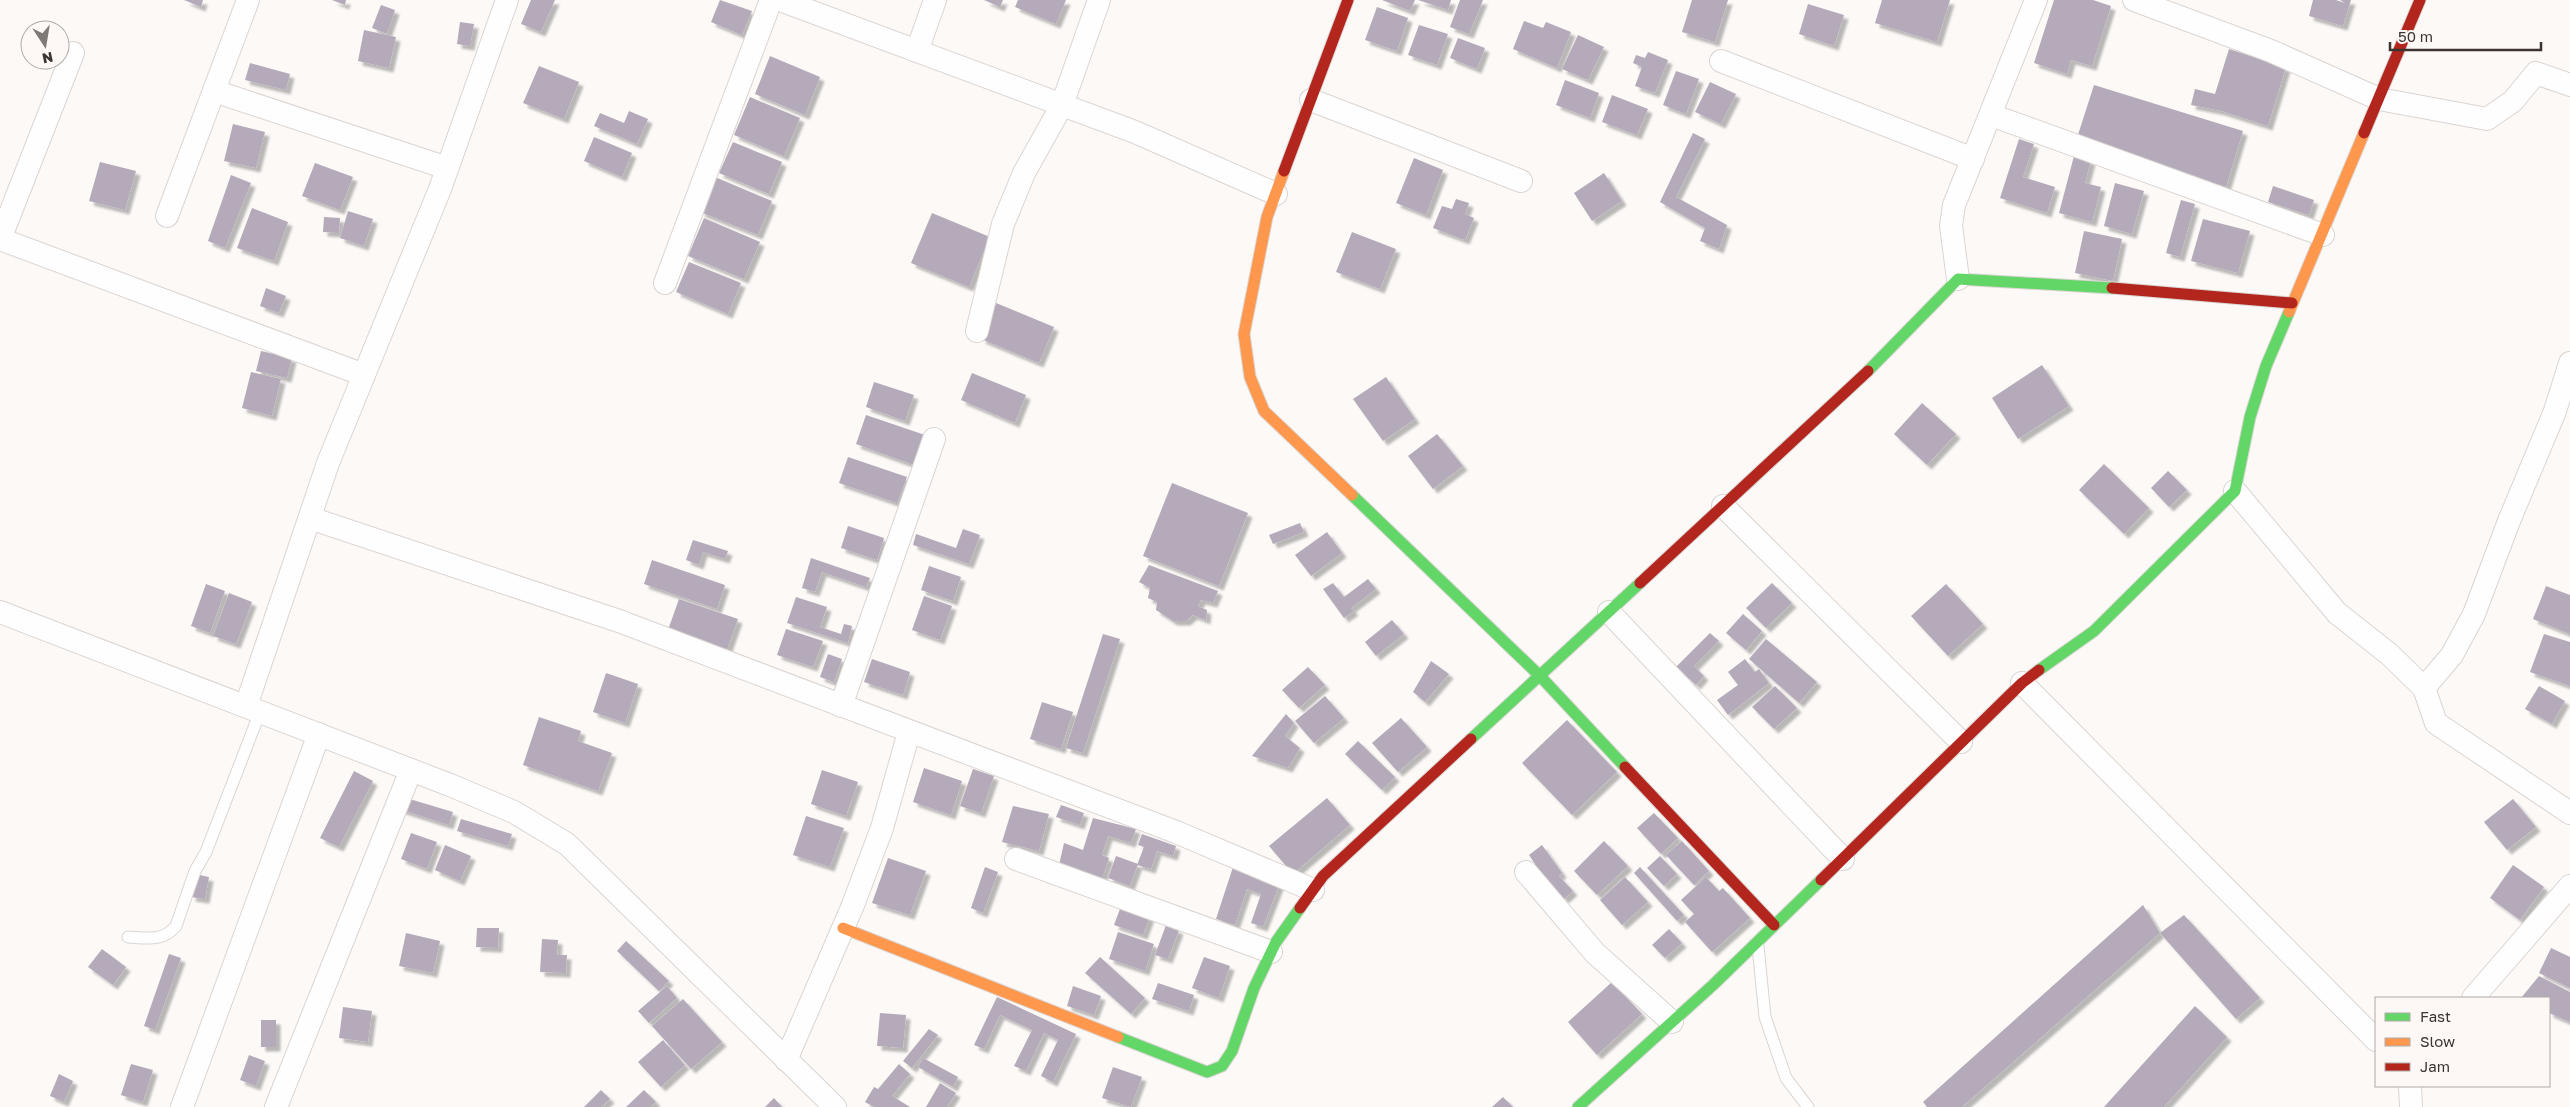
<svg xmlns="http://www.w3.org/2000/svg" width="2570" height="1107" viewBox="0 0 2570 1107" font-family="'Golos Text',sans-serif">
<defs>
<filter id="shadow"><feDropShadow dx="4.5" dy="4.5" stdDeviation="1" flood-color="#0004"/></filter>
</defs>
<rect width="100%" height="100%" fill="#fcf9f7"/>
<!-- building -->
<g fill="#b4aab9" filter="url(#shadow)">
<polygon points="184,0 203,0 201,7"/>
<polygon points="332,0 346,0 345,5"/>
<polygon points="531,0 555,0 541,32 521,24"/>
<polygon points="720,0 752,11 742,35 711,22"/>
<polygon points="984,0 1003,0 1000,7"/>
<polygon points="1018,0 1066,0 1056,24 1015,7"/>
<polygon points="1382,0 1415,0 1410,11"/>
<polygon points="1418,0 1451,0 1448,10"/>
<polygon points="1460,0 1483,0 1469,34 1450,27"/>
<polygon points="1692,0 1728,0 1715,42 1682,32"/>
<polygon points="1882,0 1950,0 1937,42 1875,23"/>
<polygon points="2054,0 2093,0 2111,6 2092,66 2071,60 2067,74 2034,63"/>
<polygon points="2313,0 2336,0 2345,3 2340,0 2351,0 2343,26 2309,16"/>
<polygon points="1808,4 1844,15 1834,46 1799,34"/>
<polygon points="381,5 395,10 387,34 372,28"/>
<polygon points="1377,7 1408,18 1397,51 1365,40"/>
<polygon points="1524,21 1543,28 1546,22 1571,32 1557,68 1513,49"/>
<polygon points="460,22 474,24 470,46 457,44"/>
<polygon points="1419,25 1448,34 1437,65 1408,55"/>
<polygon points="364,30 396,37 389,68 358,61"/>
<polygon points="1578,35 1604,47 1588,80 1562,69"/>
<polygon points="1458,38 1485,48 1477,69 1450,58"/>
<polygon points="2229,49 2286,67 2268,126 2221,111 2191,105 2195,89 2215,94"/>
<polygon points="1648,52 1668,60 1655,93 1635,86 1642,67 1633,63 1636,55 1645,58"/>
<polygon points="770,56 820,77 805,115 755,94"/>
<polygon points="250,63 290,74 286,90 245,80"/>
<polygon points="539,66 579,82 564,119 523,103"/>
<polygon points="1676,71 1699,79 1686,114 1663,105"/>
<polygon points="1565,80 1599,93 1590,118 1556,105"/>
<polygon points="1710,82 1736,94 1721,124 1695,112"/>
<polygon points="2094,85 2243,131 2226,187 2076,141"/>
<polygon points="1612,95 1648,109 1637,135 1602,122"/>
<polygon points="750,97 800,118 784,156 734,135"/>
<polygon points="629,111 648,119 637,144 594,126 600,113 624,123"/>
<polygon points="233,124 265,132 256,168 224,161"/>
<polygon points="1693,133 1705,139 1676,197 1727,225 1719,249 1700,241 1705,228 1660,202"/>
<polygon points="594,137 632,153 622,177 584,161"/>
<polygon points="2019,139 2034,144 2023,177 2055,187 2047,213 2000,198"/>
<polygon points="733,142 782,162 769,194 719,173"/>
<polygon points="2074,156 2091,160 2085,183 2101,187 2092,222 2059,213"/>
<polygon points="1414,158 1443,170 1426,215 1396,203"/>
<polygon points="100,162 136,171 125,210 89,201"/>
<polygon points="315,163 353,177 340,210 302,196"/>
<polygon points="1604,173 1622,201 1592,221 1574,193"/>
<polygon points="231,175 251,183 225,248 208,241"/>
<polygon points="715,177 772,201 758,235 700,212"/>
<polygon points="2115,183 2144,191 2132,234 2104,226"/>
<polygon points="2273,186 2314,200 2309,215 2268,202"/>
<polygon points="1456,199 1469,203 1465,214 1474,218 1465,240 1433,228 1442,206 1452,209"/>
<polygon points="2181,200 2195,204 2180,257 2166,253"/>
<polygon points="252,208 288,222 274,261 237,248"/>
<polygon points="348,211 373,219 364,246 340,238"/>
<polygon points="932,213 990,237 969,287 911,263"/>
<polygon points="324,217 340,218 339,233 323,232"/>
<polygon points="704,218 760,242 744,279 688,256"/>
<polygon points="2203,219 2250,231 2238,273 2191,261"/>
<polygon points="2084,231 2122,239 2113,281 2075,273"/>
<polygon points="1352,232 1396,249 1380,289 1336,272"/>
<polygon points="689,262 741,283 728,314 676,292"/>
<polygon points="266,288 286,296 279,313 260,306"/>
<polygon points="996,303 1054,327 1039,363 981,339"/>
<polygon points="261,351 292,358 287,378 256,371"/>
<polygon points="2042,365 2069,406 2018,439 1992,398"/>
<polygon points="251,372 281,379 272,416 242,408"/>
<polygon points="972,373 1026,395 1015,423 961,400"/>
<polygon points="1386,377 1415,419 1383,441 1353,399"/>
<polygon points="874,382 914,395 905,421 866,407"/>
<polygon points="1922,403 1956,434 1927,465 1894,434"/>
<polygon points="866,415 925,435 914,465 856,444"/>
<polygon points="1437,434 1463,466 1433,489 1408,456"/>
<polygon points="848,457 907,477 897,503 839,483"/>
<polygon points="2104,464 2149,508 2124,534 2079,490"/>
<polygon points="2168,471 2187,490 2169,507 2151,488"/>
<polygon points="1172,483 1248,513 1219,586 1143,556"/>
<polygon points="1300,523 1304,532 1273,544 1269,535"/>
<polygon points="848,526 884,538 877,560 841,548"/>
<polygon points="963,529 980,535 969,564 913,545 916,534 956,548"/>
<polygon points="1327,532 1342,553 1311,576 1295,555"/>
<polygon points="693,540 728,551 725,559 703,552 699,565 686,560"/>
<polygon points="811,558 870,578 866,587 822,572 815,592 802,588"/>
<polygon points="652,560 725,585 717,609 644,584"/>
<polygon points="1149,565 1218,591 1213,603 1201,600 1198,606 1207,610 1206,620 1193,615 1186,621 1173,621 1156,610 1157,602 1148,598 1150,588 1139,582"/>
<polygon points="929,566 961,577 953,601 921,590"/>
<polygon points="1368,579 1376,589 1351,608 1354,611 1344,618 1323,589 1333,583 1344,597"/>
<polygon points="1772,583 1792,603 1766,628 1746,608"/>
<polygon points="206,584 225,591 210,633 191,626"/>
<polygon points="1946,584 1983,624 1948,656 1911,616"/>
<polygon points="2546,586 2570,595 2570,634 2533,619"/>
<polygon points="229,593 252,602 236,644 213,636"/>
<polygon points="924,596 952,606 940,640 912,630"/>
<polygon points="796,597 827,607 820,627 841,634 844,624 852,626 848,643 787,623"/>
<polygon points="679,599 738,619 727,650 668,630"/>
<polygon points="1743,614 1762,631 1746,650 1726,633"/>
<polygon points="1392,620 1404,634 1376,656 1365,642"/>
<polygon points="786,629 823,641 813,667 777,655"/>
<polygon points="1710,633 1719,641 1694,666 1704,676 1696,685 1676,667"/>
<polygon points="1103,634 1120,639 1083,753 1066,748"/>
<polygon points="2544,634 2570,642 2570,686 2530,672"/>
<polygon points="1766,639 1817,682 1799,703 1749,659"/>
<polygon points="828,654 842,659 834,682 820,677"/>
<polygon points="872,659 910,672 903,695 864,682"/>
<polygon points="1745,659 1755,672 1759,669 1769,683 1728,715 1717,700 1738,685 1728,672"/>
<polygon points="1431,661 1449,674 1425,702 1413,692"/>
<polygon points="1308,667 1325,685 1299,708 1282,690"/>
<polygon points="606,673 638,684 625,723 593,712"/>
<polygon points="1775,686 1797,708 1774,729 1752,707"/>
<polygon points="2539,686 2565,701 2552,724 2525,709"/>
<polygon points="1325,696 1344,718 1314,743 1295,721"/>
<polygon points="1042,702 1073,712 1061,749 1030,739"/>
<polygon points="1286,714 1294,723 1285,736 1300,748 1288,768 1252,756"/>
<polygon points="539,717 581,731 578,741 612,753 598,791 523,765"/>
<polygon points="1401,718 1427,747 1398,772 1372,743"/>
<polygon points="1567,720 1617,772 1572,815 1522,763"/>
<polygon points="1358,741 1395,777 1382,790 1345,754"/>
<polygon points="924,768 962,781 951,815 913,802"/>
<polygon points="973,769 994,776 981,813 960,806"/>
<polygon points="822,770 858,782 846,816 811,804"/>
<polygon points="354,771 373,781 339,847 320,838"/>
<polygon points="403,797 453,812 449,825 399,809"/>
<polygon points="1327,798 1350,825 1293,874 1269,846"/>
<polygon points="2513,799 2536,827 2507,850 2484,822"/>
<polygon points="1061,805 1084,813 1080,825 1056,817"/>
<polygon points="1013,806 1049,814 1039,851 1002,842"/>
<polygon points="1654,813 1678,838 1661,854 1637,828"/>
<polygon points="806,816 844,828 830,867 793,855"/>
<polygon points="1093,818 1136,829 1131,843 1108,836 1102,855 1109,858 1102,879 1059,865 1064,843 1083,850"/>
<polygon points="461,819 512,834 508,846 457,831"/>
<polygon points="411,833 437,842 427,869 401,859"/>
<polygon points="1142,834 1176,846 1173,856 1157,851 1151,869 1137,865 1144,847 1138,845"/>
<polygon points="1604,841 1628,866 1597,895 1574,871"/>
<polygon points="1682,841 1709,871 1694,885 1666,855"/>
<polygon points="445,845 471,856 460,881 435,870"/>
<polygon points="1542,845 1562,873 1559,876 1573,891 1564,899 1533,866 1535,864 1529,855"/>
<polygon points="1116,856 1138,864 1130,886 1108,878"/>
<polygon points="1660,856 1677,874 1664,886 1647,868"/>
<polygon points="888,858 926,871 910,915 872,903"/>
<polygon points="1234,864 1281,880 1263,927 1251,923 1261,894 1247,889 1235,925 1216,919"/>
<polygon points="2513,865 2544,887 2520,920 2490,898"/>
<polygon points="985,867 998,872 983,913 971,908"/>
<polygon points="1640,867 1684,915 1677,921 1634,873"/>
<polygon points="195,874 209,877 205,899 191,897"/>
<polygon points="1625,877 1648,902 1622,925 1600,900"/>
<polygon points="1706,877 1719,891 1723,888 1750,918 1712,952 1685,922 1694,914 1681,900"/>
<polygon points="2143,905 2160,933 1962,1107 1927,1107 1923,1102"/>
<polygon points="1121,906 1150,916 1143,935 1114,925"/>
<polygon points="2184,915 2260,998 2236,1019 2160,933"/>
<polygon points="1166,925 1179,930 1168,959 1155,955"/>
<polygon points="477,928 499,928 498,948 476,947"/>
<polygon points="1669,929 1682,943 1665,958 1652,945"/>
<polygon points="1118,932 1154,944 1145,971 1109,959"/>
<polygon points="406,933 440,941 433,973 399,966"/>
<polygon points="542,939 558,940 557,955 567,955 566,973 540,972"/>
<polygon points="626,941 669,981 659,991 617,951"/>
<polygon points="2551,948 2570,957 2570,988 2539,973"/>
<polygon points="102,949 126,967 113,985 88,967"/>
<polygon points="169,954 181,958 155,1030 144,1026"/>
<polygon points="1100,957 1145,998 1131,1014 1085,973"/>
<polygon points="1204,957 1230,966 1219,998 1192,988"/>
<polygon points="2539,976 2570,992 2570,1022 2549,1013 2549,998 2521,998"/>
<polygon points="1612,982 1642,1014 1597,1055 1568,1022"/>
<polygon points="1158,983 1194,995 1189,1011 1152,999"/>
<polygon points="667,986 677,998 649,1023 638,1011"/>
<polygon points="1073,986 1101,996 1094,1015 1067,1006"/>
<polygon points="997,997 1076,1034 1053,1082 1041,1076 1058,1040 1044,1033 1026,1071 1014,1066 1032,1030 1000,1015 984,1049 974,1045"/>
<polygon points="683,999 722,1042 691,1069 652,1026"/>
<polygon points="2195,1006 2227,1037 2164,1107 2104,1107"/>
<polygon points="343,1007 372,1011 368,1042 339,1038"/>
<polygon points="880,1013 906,1015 903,1048 877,1046"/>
<rect x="261" y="1020" width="15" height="27"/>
<polygon points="929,1029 938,1035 912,1068 903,1061"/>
<polygon points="663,1040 685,1065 661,1087 638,1062"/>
<polygon points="249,1055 265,1061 256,1086 240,1080"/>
<polygon points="923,1058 958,1077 953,1087 918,1067"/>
<polygon points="131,1064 153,1070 143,1102 121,1095"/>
<polygon points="899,1064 910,1074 892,1096 910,1107 874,1107 865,1102 874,1087 878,1089"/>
<polygon points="1113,1067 1142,1077 1131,1107 1102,1098"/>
<polygon points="59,1074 73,1081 64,1102 50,1096"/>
<polygon points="940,1083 956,1093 947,1107 926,1107"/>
<polygon points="601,1090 610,1099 601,1107 584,1107"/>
<polygon points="644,1090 656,1102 650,1107 626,1107"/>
<polygon points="1503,1097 1513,1107 1492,1107"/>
<polygon points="774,1098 782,1107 765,1107"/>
</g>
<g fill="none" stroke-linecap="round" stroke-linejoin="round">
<defs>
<g id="lane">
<path d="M128 937C146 938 163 942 176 926L195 871 206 852 260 712"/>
<polyline points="1758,946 1765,1017 1786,1078 1808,1107"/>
</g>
<g id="street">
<polyline points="780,0 1135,132 1276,194"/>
<polyline points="2134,0 2271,51 2379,99 2487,119 2513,101 2536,73 2570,85"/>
<polyline points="917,51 935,0"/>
<polyline points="73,53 0,239 364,375"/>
<polyline points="1721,61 1973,159"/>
<polyline points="214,91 447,168"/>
<polyline points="1311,100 1521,181"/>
<polyline points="1991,115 2323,235"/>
<polyline points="167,216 248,0"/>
<polyline points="1958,279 1951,226 1954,205 2036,0"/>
<polyline points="665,283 771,0"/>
<polyline points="977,331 1003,224 1024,173 1062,105 1099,0"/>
<polyline points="2235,491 2337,613 2389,654 2424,688 2436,723 2570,813"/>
<polyline points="1723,506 1961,742"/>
<polyline points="310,518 619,621 1176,832 1313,890"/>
<polyline points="0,612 450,785 514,812 567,844 835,1107"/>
<polyline points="1609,612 1843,859"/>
<polyline points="2022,683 2376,1040"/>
<polyline points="2424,688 2452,655 2474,614 2509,521 2555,411 2570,363"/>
<polyline points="246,706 328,463 440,189 507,0"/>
<polyline points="841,706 934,439"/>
<polyline points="1016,859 1271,952"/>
<polyline points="1526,872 1595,953 1672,1022"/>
<polyline points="2473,998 2570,886"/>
<polyline points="786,1060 853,905 882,828 909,732"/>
<polyline points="2410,1086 2411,1107"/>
<polyline points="182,1107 319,734"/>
<polyline points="276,1107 411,770"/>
</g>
<g id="fast">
<polyline points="1868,371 1958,279 2112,288"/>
<polyline points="1352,495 1540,676 1625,767"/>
<polyline points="2039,670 2094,631 2235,491 2250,417 2266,366 2289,312"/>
<polyline points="1471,739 1640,583"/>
<polyline points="1118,1037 1207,1072 1222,1066 1232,1051 1254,988 1276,942 1300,908"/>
<polyline points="1578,1107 1713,985 1821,880"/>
</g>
<g id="slow">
<polyline points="1284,171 1267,217 1244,334 1250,377 1264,411 1352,495"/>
<polyline points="2289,312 2364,133"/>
<polyline points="843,928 1118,1037"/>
</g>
<g id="jam">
<polyline points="2364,133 2420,0"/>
<polyline points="1284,171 1348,0"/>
<polyline points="2112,288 2292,303"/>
<polyline points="1640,583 1868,371"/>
<polyline points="1625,767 1774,925"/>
<polyline points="1821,880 2022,683 2039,670"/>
<polyline points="1300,908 1323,876 1471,739"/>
</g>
</defs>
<!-- lane casing -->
<use href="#lane" stroke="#dad5d2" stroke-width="13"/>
<!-- street casing -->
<use href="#street" stroke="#dad5d2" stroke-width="24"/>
<!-- fast casing -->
<use href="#fast" stroke="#dad5d2" stroke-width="13"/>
<!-- slow casing -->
<use href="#slow" stroke="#dad5d2" stroke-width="13"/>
<!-- jam casing -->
<use href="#jam" stroke="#dad5d2" stroke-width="13"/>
<!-- lane -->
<use href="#lane" stroke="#fffefe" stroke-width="11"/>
<!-- street -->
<use href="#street" stroke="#fffefe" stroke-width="22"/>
<!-- fast -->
<use href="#fast" stroke="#63d668" stroke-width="11"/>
<!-- slow -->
<use href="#slow" stroke="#ff974d" stroke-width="11"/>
<!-- jam -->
<use href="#jam" stroke="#b3261e" stroke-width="11"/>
</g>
<!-- legend -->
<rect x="2375" y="997" width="175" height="90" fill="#fdf8f6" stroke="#b0aaa7"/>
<rect x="2385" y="1013" width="25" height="8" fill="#63d668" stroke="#b0aaa7"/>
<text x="2420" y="1022" font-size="15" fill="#3d3430">Fast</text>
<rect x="2385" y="1038" width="25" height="8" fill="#ff974d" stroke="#b0aaa7"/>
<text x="2420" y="1047" font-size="15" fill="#3d3430">Slow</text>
<rect x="2385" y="1063" width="25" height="8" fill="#b3261e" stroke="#b0aaa7"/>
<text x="2420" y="1072" font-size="15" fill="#3d3430">Jam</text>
<!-- north arrow -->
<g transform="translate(45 45) rotate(168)"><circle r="24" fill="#fdf8f6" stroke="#b0aaa7"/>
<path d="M0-4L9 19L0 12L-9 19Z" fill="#807976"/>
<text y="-8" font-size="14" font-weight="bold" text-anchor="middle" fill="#3d3430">N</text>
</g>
<!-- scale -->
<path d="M2390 42v8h151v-8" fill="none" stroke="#3d3430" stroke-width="2.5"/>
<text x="2398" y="42" font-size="15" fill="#3d3430" stroke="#fdf8f6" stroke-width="4" paint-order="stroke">50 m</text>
</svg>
